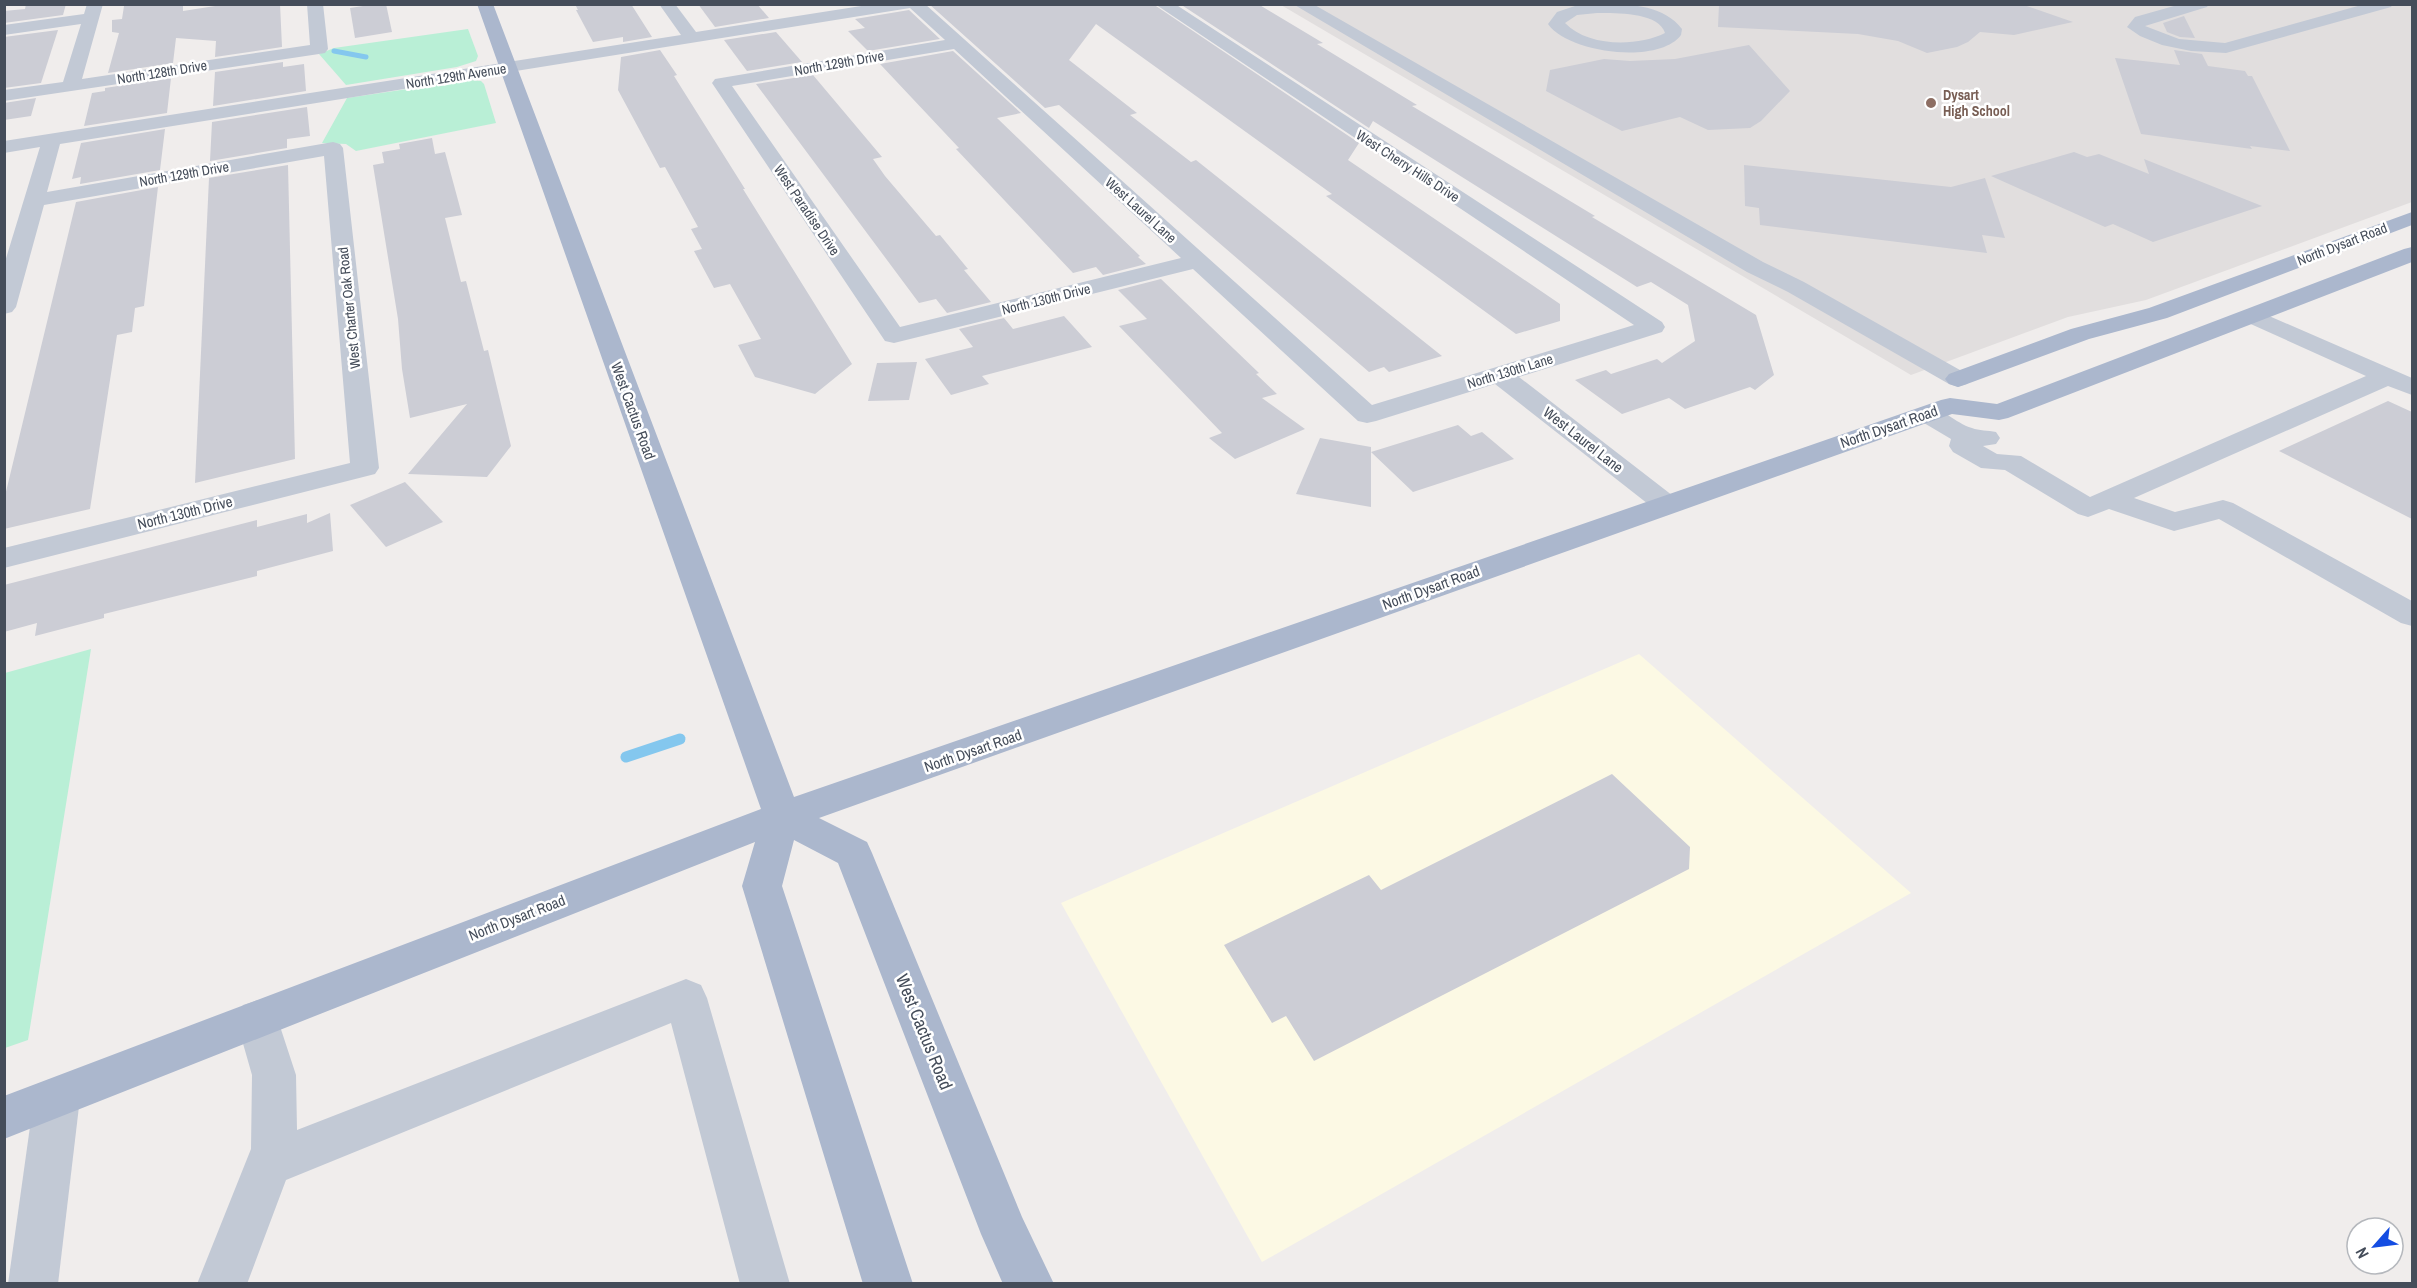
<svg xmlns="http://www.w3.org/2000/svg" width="2417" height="1288" viewBox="0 0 2417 1288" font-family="'Archivo Narrow',sans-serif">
<rect width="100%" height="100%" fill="#f0edec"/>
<!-- commercial -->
<polygon fill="#fcf9e4" points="1639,654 1911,893 1262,1262 1061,903"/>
<!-- education -->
<polygon fill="#e1dede" points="1281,5 2412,5 2412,202 2146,300 2068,317 1911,375"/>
<!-- green -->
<g fill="#b9efd6">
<polygon points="468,29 478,56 476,61 457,67 346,85 319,54 334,48"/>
<polygon points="468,80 481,81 484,84 496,123 356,151 346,144 322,143 347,98"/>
<polygon points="91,649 28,1040 5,1048 5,673"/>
</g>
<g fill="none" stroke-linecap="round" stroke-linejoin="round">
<!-- stream-far1 -->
<polyline stroke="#84c7ee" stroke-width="5" points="334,51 366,57"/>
<!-- stream -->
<polyline stroke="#84c7ee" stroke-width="11" points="626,757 680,739"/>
</g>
<!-- building -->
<g fill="#cccdd5">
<polygon points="26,4 66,4 63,15 4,23 4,11 25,9"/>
<polygon points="137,4 183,4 183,11 228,4 280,4 282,47 215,57 216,41 176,38 173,63 108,73 119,33 112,32 112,20 122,19 124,6"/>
<polygon points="376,4 386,4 392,32 355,38 350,8"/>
<polygon points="575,4 631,4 652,37 623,42 623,37 593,42 576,10 578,10"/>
<polygon points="698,4 757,4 769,18 715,27"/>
<polygon points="929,4 1153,4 1359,143 1348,160 1560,304 1560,321 1516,334 1326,196 1332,194 1289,163 1096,24 1069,60 1137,113 1130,115 1191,162 1196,160 1442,356 1389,372 1384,367 1369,372 1059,105 1045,108"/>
<polygon points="1180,4 1258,4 1323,43 1317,44 1417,105 1412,106 1595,216 1592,217 1756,315 1774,375 1755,390 1750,387 1685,409 1669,398 1622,414 1575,380 1606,370 1611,374 1657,359 1662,363 1695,341 1688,305 1651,282 1637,287 1373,121 1369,128"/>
<polygon points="1719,4 2021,4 2073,22 2014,35 1980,32 1968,42 1957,47 1927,53 1898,41 1858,34 1718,27"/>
<polygon points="909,10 940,39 868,51 848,31 865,28 855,19"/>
<polygon points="2184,16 2195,38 2180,37 2167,32 2163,23"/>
<polygon points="58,30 41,83 4,88 4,37"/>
<polygon points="776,32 802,62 747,71 724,40"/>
<polygon points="1749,45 1790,91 1761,121 1750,128 1708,130 1680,117 1622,131 1546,91 1550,70 1604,59 1630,61 1675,59"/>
<polygon points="660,50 677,75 674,76 745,189 743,189 852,364 815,394 755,377 738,345 761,339 730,284 714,288 694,251 702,249 691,229 698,227 665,167 660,168 618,90 621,57"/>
<polygon points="2174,50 2202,54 2208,66 2245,71 2248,76 2252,76 2290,151 2250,146 2252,149 2141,134 2115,58 2180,65"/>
<polygon points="953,51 1021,113 997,118 1140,256 1138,257 1146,264 1103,275 1096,267 1073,273 956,149 959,148 880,64"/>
<polygon points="283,62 283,67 304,64 306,91 213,106 215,72"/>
<polygon points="813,75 882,157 873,159 885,176 936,236 940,235 968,269 964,270 991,302 947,313 936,299 919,303 756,84"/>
<polygon points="171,78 167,113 84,126 92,93 105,91 105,88"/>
<polygon points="36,98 31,116 4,120 4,103"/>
<polygon points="307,107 310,136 287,139 287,148 210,161 212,122"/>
<polygon points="165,129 160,170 80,184 81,177 72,179 81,143"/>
<polygon points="432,138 435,154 445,152 462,215 445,218 461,282 466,281 484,351 488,350 511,446 487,477 408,474 467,404 410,418 402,369 398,319 373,165 384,163 382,152 400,149 399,144"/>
<polygon points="2074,152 2087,157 2099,154 2149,174 2144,159 2262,206 2153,242 2113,224 2105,227 1991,176"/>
<polygon points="288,165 295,459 195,483 209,178"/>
<polygon points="1744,165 1951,187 1985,178 2005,238 1982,235 1987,253 1760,225 1759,208 1745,206"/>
<polygon points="158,187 144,306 135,308 132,332 117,335 90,509 4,529 4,500 76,202"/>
<polygon points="1161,279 1259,373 1256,374 1277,394 1262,398 1305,429 1235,459 1209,438 1222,433 1119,326 1147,319 1118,290"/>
<polygon points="1064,316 1092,347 982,376 989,384 951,395 925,359 973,347 959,329 1004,318 1013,329"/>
<polygon points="917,362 909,400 868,401 877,363"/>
<polygon points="2388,401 2412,412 2412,519 2279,451"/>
<polygon points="1458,425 1471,436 1482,432 1514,459 1413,492 1371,452"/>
<polygon points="1320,438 1371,447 1371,507 1296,494"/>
<polygon points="405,482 443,522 386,547 350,505"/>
<polygon points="330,513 333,551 257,571 257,576 104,614 104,618 35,636 37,623 4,632 4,585 257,520 257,527 307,514 307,523"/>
<polygon points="1612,774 1690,847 1689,869 1314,1061 1286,1016 1272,1023 1224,945 1369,875 1381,890"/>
</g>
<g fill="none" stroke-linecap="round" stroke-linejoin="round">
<!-- minor -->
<g fill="#c2c9d5" fill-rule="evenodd">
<polygon points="87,4 103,4 82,79 310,45 307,4 323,4 328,49 325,53 319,54 4,101 4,90 63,82 81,24 4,35 4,25 84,14"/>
<path d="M659 4H675L696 32 874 4H925L1372 405 1634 325 1155 4H1175L1662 322 1665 327 1662 332 1519 377 1677 499 1682 505 1677 511 1667 514 1657 511 1495 384 1376 421 1367 423 1358 421 1193 269 894 343 885 341 712 83 715 79 721 78 945 40 910 8 60 144 47 192 333 142 340 144 343 148 379 468 375 474 4 568V548L350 463 324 156 44 205 16 307 12 312 4 314V265L40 147 4 153V141L681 35ZM954 49 1181 258 900 327 732 86Z"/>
<polygon points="1293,4 1313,4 1763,262 1804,282 1967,374 1971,379 1967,384 1958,387 1949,384 1788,292 1747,272"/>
<path d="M1581 4C1614 4 1660 0 1682 29L1681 35C1659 65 1568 53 1548 24L1557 12ZM1597 13C1615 13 1659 12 1665 33 1637 47 1588 47 1565 23L1577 15Z"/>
<polygon points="2181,4 2209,4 2207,7 2145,26 2179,39 2225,43 2365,4 2393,4 2391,7 2226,53 2191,51 2162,45 2140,36 2127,27 2135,17"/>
<path d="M2253 309 2412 378V395L2388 386 2134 498 2175 512 2223 500 2233 503 2412 601V626L2401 623 2219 519 2174 531 2109 509 2088 517 2078 514 2005 470 1981 468 1953 452 1949 446 1951 439 1919 420 1915 414 1919 408C1941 403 1952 422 1972 428 1979 431 1988 430 1996 432L2000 438 1996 444 1983 446 1997 454 2021 456 2090 497 2366 376 2244 321 2241 316 2244 311Z"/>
<polygon points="686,979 701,985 707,998 790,1284 740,1284 671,1023 286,1180 247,1284 197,1284 251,1149 252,1075 236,1019 243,1005 258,1000 273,1005 296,1075 297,1130"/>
<polygon points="57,1077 73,1083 80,1098 58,1284 8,1284 34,1098 41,1083"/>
</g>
<!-- major -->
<g fill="#abb7cd" fill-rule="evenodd">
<polygon points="477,4 493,4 794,797 1941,400 1950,398 1997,404 2404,249 2412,247 2412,262 2008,418 1999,420 1952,414 819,818 867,842 872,853 1022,1217 1054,1284 1003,1284 981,1234 838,863 794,840 782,886 913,1284 863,1284 742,886 755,842 4,1139 4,1096 761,809"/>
<polygon points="2412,212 2412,225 2167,318 2089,339 1967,384 1958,387 1949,384 1945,379 1949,374 2071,329 2149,308"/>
</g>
</g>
<!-- markers -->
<circle fill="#8d6e63" stroke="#fff" stroke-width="2" cx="1931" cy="103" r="6"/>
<g text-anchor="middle" stroke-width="5" stroke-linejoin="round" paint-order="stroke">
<!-- far-street labels -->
<g font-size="14" fill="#454d5a" stroke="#fff">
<text transform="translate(839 63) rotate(-10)" y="5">North 129th Drive</text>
<text transform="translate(162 72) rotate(-9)" y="5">North 128th Drive</text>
<text transform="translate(456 76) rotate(-9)" y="5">North 129th Avenue</text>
<text transform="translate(1408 166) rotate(33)" y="5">West Cherry Hills Drive</text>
<text transform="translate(184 174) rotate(-10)" y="5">North 129th Drive</text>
<text transform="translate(807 210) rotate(56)" y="5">West Paradise Drive</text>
<text transform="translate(1141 210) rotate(42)" y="5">West Laurel Lane</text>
<text transform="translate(2342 244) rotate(-21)" y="5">North Dysart Road</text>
<text transform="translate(1046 299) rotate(-14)" y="5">North 130th Drive</text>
<text transform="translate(349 308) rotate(-96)" y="5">West Charter Oak Road</text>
<text transform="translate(1510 371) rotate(-17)" y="5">North 130th Lane</text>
</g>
<!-- far-education labels -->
<g font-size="14" font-weight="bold" fill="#785e54" stroke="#fff" text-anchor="start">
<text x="1943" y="100">Dysart<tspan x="1943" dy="16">High School</tspan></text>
</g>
<!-- street labels -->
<g font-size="15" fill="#454d5a" stroke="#fff">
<text transform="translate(633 411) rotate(70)" y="5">West Cactus Road</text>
<text transform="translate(1889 427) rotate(-19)" y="5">North Dysart Road</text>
<text transform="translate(1583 440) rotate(38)" y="5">West Laurel Lane</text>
<text transform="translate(185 513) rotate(-14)" y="5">North 130th Drive</text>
<text transform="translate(1431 588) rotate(-20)" y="5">North Dysart Road</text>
<text transform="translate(973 751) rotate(-19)" y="5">North Dysart Road</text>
<text transform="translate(517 918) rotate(-21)" y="5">North Dysart Road</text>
</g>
<!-- near-street labels -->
<g font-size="18" fill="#454d5a" stroke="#fff">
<text transform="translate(924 1032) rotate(68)" y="6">West Cactus Road</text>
</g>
</g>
<!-- border -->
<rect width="2417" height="1288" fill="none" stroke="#454d5a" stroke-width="12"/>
<!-- north arrow -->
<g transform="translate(2375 1246) rotate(242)"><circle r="28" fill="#ffffff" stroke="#b5b8bd" stroke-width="1.5"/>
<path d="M0-4.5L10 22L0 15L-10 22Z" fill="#144de2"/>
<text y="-9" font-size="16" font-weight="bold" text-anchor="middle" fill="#454d5a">N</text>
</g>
</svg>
